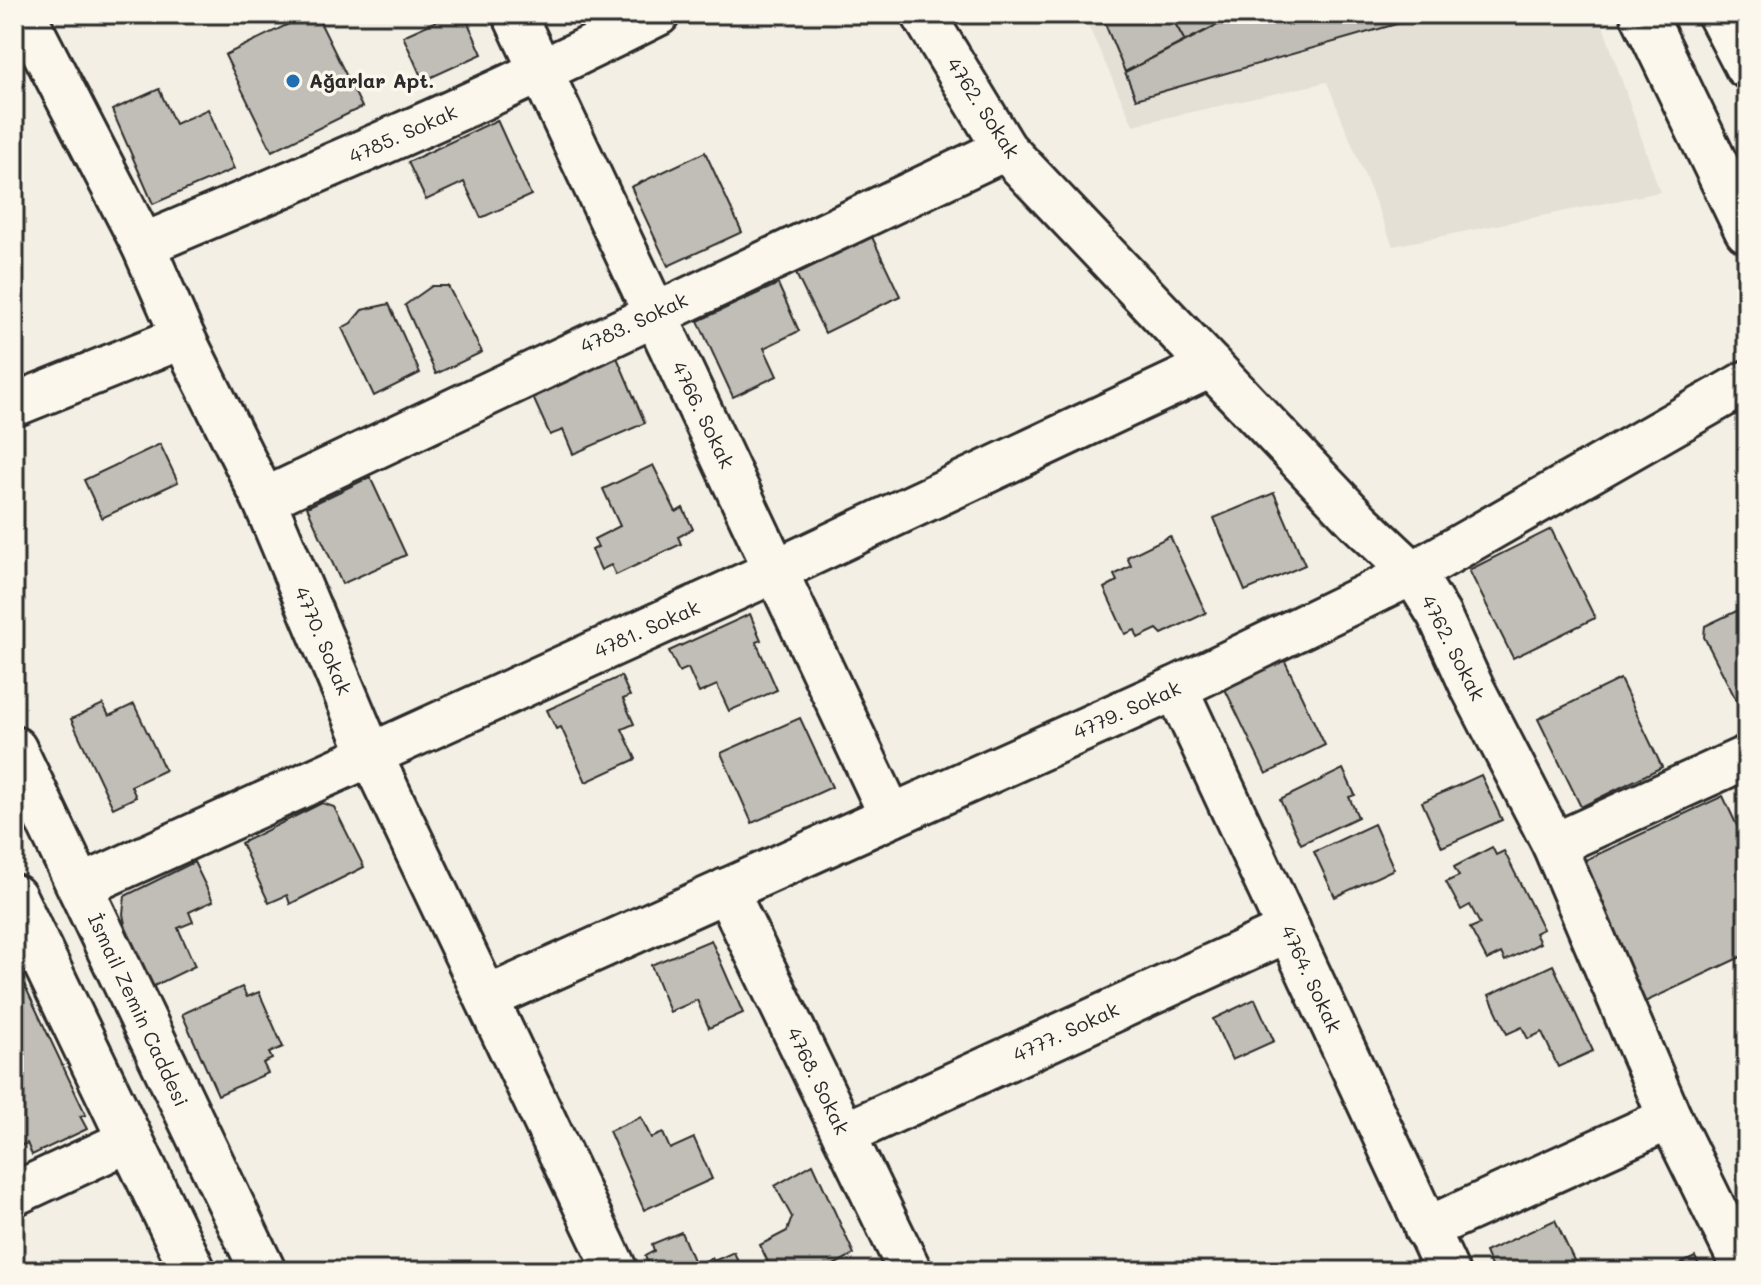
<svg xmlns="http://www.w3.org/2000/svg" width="1761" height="1285" viewBox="0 0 1761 1285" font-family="Mali,sans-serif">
<rect width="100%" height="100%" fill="#f3efe4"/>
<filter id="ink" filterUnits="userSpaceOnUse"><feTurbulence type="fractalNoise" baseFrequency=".0125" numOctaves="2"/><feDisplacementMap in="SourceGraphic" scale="16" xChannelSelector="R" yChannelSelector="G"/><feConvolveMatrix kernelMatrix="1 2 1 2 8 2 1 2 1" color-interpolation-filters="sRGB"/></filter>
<g filter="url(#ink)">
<!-- built -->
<polygon fill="#e4e0d6" points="1083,14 1599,14 1660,192 1393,246 1327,82 1133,125"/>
<!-- building -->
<g fill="#c0beb6" stroke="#2b2b2b" stroke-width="2">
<polygon points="309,14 316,14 362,107 272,151 225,55"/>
<polygon points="452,14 464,14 482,54 423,81 403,36"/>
<polygon points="1101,14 1170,14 1185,41 1125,72"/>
<polygon points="1170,14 1239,14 1185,41"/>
<polygon points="1239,14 1431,14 1136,99 1125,72"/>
<polygon points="159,89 175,124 208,109 234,169 153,204 112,110"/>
<polygon points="497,120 531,195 481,218 464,182 426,200 408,162"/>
<polygon points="705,152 742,232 668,266 631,187"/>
<polygon points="872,237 900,296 825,333 796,274"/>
<polygon points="778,284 799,331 764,348 777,376 733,397 698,321"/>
<polygon points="432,286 448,286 482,352 436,374 405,305"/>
<polygon points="389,304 420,373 374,396 342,328 351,323 362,310"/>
<polygon points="616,355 645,423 573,454 563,430 550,435 531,393"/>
<polygon points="160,444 178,482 102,518 84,480"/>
<polygon points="653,465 676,512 683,508 693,529 678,537 681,544 616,575 611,565 601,570 592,550 598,547 594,539 620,526 603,489"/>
<polygon points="370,477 406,555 342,584 307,507"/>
<polygon points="1274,493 1305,565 1245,591 1214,518"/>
<polygon points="1551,529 1595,618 1513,658 1469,570"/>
<polygon points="1170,536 1206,613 1162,634 1157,629 1138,638 1135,630 1125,634 1104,588 1117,581 1114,575 1131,566 1127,557"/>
<polygon points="1747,606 1747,721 1704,637 1705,626"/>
<polygon points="750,614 761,640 756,642 777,690 729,711 717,685 699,693 688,668 679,672 669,651"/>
<polygon points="1281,653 1325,745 1266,774 1222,683"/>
<polygon points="621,676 630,696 623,699 634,724 622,729 636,759 586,782 561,727 556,729 547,710"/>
<polygon points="1620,679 1662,767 1581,807 1538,719"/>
<polygon points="103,704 109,716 134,704 165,770 131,786 136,797 113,808 71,719"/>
<polygon points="800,718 832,787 752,823 721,753"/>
<polygon points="1343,769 1355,795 1349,797 1358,817 1301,844 1280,800"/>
<polygon points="1481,775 1502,820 1442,847 1422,802"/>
<polygon points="1723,796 1747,847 1747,954 1645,1002 1581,862"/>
<polygon points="322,803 334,807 364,867 290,904 287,895 269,903 241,843"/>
<polygon points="1374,824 1394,869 1335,897 1314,852"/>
<polygon points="1492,847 1496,855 1504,851 1543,929 1535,933 1540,943 1505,961 1501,953 1487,960 1470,928 1480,924 1470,905 1461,910 1446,882 1459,876 1454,867"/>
<polygon points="194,862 213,901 189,912 193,922 178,928 195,966 152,987 127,934 123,914 125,896"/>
<polygon points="711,940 743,1013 709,1028 697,1000 670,1012 651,965"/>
<polygon points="1553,965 1593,1051 1558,1067 1542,1032 1528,1039 1522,1027 1507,1034 1489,995"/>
<polygon points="24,984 86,1115 80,1116 87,1129 32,1155 27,1143 20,1146 14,1134 14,989"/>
<polygon points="242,987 247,997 259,992 283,1047 269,1053 272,1059 263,1063 268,1073 218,1095 182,1014"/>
<polygon points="1255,999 1274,1041 1232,1060 1213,1019"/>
<polygon points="641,1117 651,1138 663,1133 670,1149 694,1138 712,1179 644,1210 609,1131"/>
<polygon points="813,1164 854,1254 823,1271 772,1271 760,1245 787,1231 792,1217 775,1186"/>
<polygon points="1555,1220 1579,1271 1493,1271 1485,1252"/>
<polygon points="681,1232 695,1265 712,1258 714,1261 734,1252 742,1271 651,1271 645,1256 654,1251 652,1244"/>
<polygon points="1695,1257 1702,1271 1665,1271"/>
</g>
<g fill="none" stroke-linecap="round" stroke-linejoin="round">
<defs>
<g id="minor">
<polyline points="24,14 143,245 183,337 264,500 370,753 616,1271"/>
<polyline points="514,14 891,816"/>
<polyline points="923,14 1005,149 1359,522 1413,573 1439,615 1471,685 1554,845 1670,1118 1745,1271"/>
<path d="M143 245C317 172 490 99 658 14"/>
<polyline points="14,405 183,337"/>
<polyline points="264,500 1005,149"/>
<polyline points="1176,688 1447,1271"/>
<polyline points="1554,845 1747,757"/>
<polyline points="80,887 777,570 1211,366"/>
<polyline points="726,890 910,1271"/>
<polyline points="487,998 1176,688 1413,573 1747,382"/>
<polyline points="844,1134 1289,930"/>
<polyline points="14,1194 130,1140"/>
<polyline points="1426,1229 1670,1118"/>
</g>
<g id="major">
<polyline points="14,749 263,1271"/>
<polyline points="14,897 193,1271"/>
</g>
<g id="highway">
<polyline points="1643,14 1747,230"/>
<polyline points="1720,14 1747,66"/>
</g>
</defs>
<!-- minor casing -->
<use href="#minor" stroke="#2b2b2b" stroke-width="48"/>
<!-- major casing -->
<use href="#major" stroke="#2b2b2b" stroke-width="50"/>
<!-- highway casing -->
<use href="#highway" stroke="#2b2b2b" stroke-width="50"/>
<!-- minor -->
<use href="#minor" stroke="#fbf7ec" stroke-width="42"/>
<!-- major -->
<use href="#major" stroke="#fbf7ec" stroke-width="44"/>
<!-- highway -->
<use href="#highway" stroke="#fbf7ec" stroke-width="44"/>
</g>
</g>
<!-- markers -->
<circle fill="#1f6fb2" stroke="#fbf7ec" stroke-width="3" cx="293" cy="81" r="8"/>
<g text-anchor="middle" stroke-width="7" stroke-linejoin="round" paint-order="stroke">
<!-- poi labels -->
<g font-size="20" font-weight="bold" fill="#2b2b2b" stroke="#fbf7ec" text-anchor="start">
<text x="309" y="88">Ağarlar Apt.</text>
</g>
<!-- street labels -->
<g font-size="20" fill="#2b2b2b" stroke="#fbf7ec">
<text transform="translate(983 108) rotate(57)" y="7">4762. Sokak</text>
<text transform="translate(403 134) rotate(-24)" y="7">4785. Sokak</text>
<text transform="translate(634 323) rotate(-25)" y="7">4783. Sokak</text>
<text transform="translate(703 415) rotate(64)" y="7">4766. Sokak</text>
<text transform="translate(647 629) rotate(-24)" y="7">4781. Sokak</text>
<text transform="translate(323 641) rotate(67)" y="7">4770. Sokak</text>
<text transform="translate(1453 648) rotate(63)" y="7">4762. Sokak</text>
<text transform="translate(1127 710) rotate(-24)" y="7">4779. Sokak</text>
<text transform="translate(1311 979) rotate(65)" y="7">4764. Sokak</text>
<text transform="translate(138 1010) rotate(65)" y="7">İsmail Zemin Caddesi</text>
<text transform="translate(1066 1032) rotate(-25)" y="7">4777. Sokak</text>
<text transform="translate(818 1081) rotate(64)" y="7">4768. Sokak</text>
</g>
</g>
<!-- margin -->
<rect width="1761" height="1285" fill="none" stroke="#fbf7ec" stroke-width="48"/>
<rect x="24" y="24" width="1713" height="1237" fill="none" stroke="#2b2b2b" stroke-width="3" filter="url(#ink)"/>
</svg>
